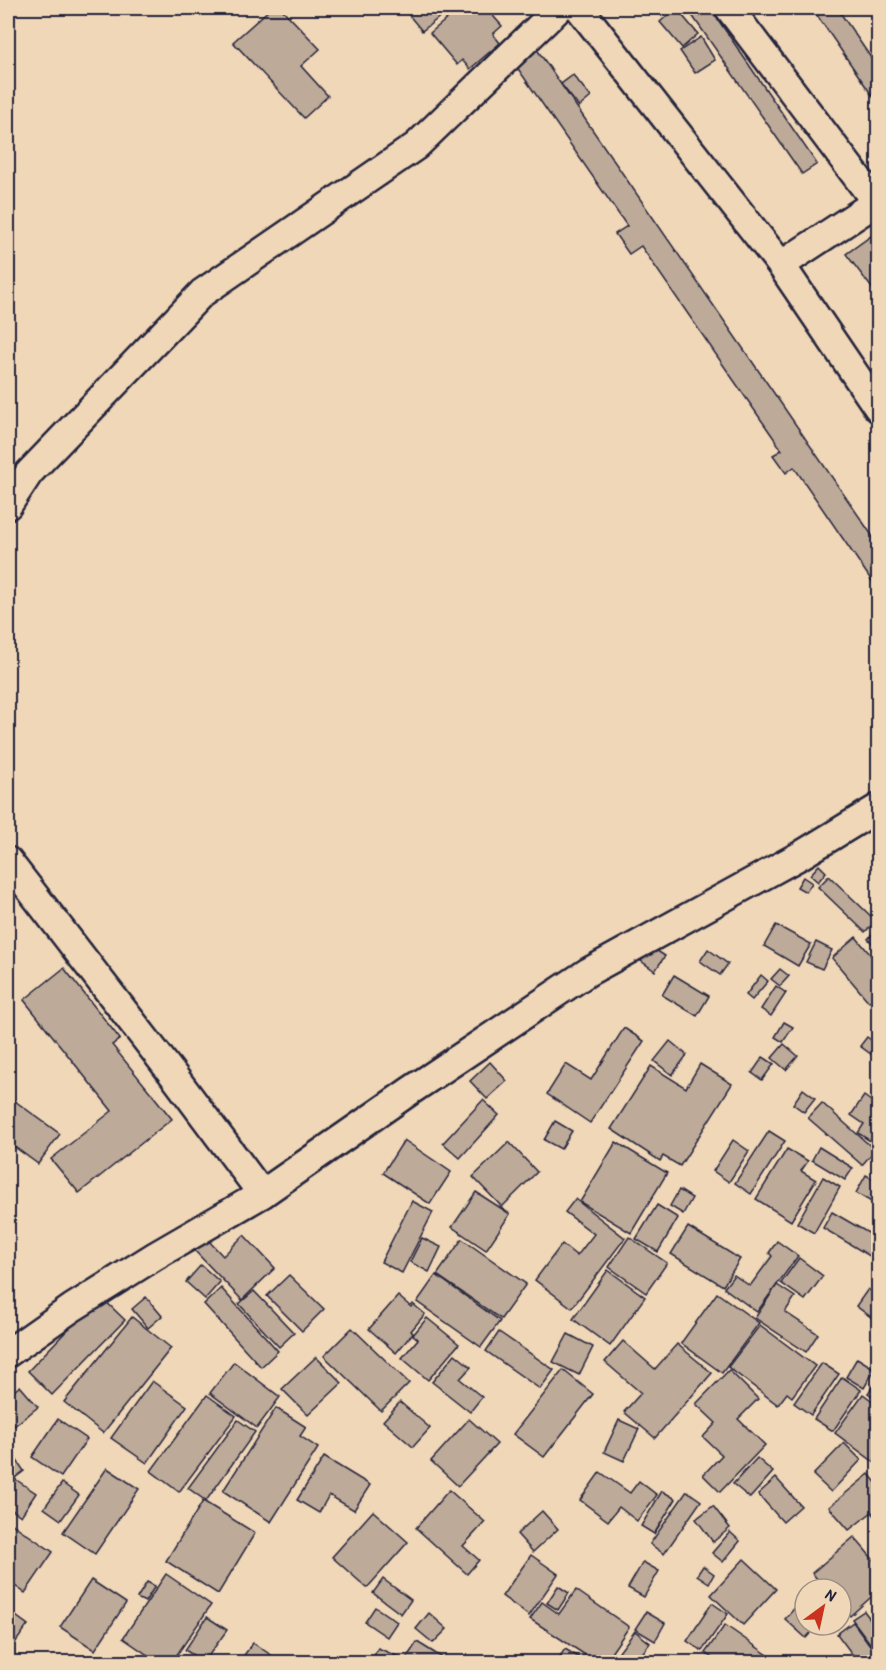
<svg xmlns="http://www.w3.org/2000/svg" width="886" height="1670" viewBox="0 0 886 1670" font-family="'Patrick Hand',sans-serif">
<rect width="100%" height="100%" fill="#f0d7b8"/>
<filter id="ink" filterUnits="userSpaceOnUse"><feTurbulence type="fractalNoise" baseFrequency=".0167" numOctaves="2"/><feDisplacementMap in="SourceGraphic" scale="12" xChannelSelector="R" yChannelSelector="G"/><feConvolveMatrix kernelMatrix="1 2 1 2 8 2 1 2 1" color-interpolation-filters="sRGB"/></filter>
<g filter="url(#ink)">
<!-- building -->
<g fill="#bdaa99" stroke="#22223b" stroke-width="1.5">
<polygon points="271,8 281,8 320,49 301,66 328,96 304,118 233,42"/>
<polygon points="403,8 442,8 446,12 422,31"/>
<polygon points="460,8 486,8 502,26 493,34 500,43 470,69 462,60 457,65 430,33"/>
<polygon points="676,8 698,34 682,48 660,22"/>
<polygon points="687,8 710,8 817,164 802,174"/>
<polygon points="812,8 837,8 878,68 878,104"/>
<polygon points="701,37 715,60 695,73 680,51"/>
<polygon points="536,48 878,544 878,590 794,467 786,473 773,455 782,450 641,246 629,254 615,234 627,226 514,63"/>
<polygon points="573,75 591,97 579,107 561,84"/>
<polygon points="878,231 878,296 846,254"/>
<polygon points="819,865 826,872 818,882 810,875"/>
<polygon points="829,876 876,921 865,932 818,887"/>
<polygon points="803,877 812,883 806,892 797,887"/>
<polygon points="776,925 811,944 798,966 764,946"/>
<polygon points="878,928 878,949 868,939"/>
<polygon points="856,937 878,964 878,994 869,1002 832,958"/>
<polygon points="816,942 832,950 822,969 806,962"/>
<polygon points="651,947 665,956 655,971 641,961"/>
<polygon points="708,949 728,964 720,975 700,961"/>
<polygon points="64,968 120,1039 112,1045 172,1119 79,1193 51,1159 112,1111 24,1000"/>
<polygon points="780,969 789,976 780,986 771,979"/>
<polygon points="674,975 709,996 697,1016 662,995"/>
<polygon points="761,975 768,981 752,1000 746,995"/>
<polygon points="776,986 786,993 771,1016 761,1009"/>
<polygon points="784,1022 793,1027 783,1042 775,1037"/>
<polygon points="624,1028 644,1041 590,1123 547,1094 566,1064 591,1080"/>
<polygon points="867,1037 878,1045 872,1055 860,1046"/>
<polygon points="670,1041 687,1055 672,1075 654,1061"/>
<polygon points="784,1044 798,1056 786,1070 772,1058"/>
<polygon points="763,1057 774,1064 762,1080 752,1073"/>
<polygon points="490,1062 507,1081 487,1099 470,1081"/>
<polygon points="700,1064 732,1084 680,1166 663,1156 660,1161 611,1129 651,1066 686,1088"/>
<polygon points="803,1089 815,1098 804,1112 793,1104"/>
<polygon points="8,1096 60,1134 38,1164 8,1142"/>
<polygon points="864,1096 875,1104 878,1099 878,1146 858,1133 864,1124 851,1115"/>
<polygon points="483,1100 499,1115 460,1158 443,1143"/>
<polygon points="822,1103 875,1150 862,1165 808,1118"/>
<polygon points="555,1121 572,1131 561,1149 544,1140"/>
<polygon points="769,1131 785,1141 751,1194 735,1183"/>
<polygon points="404,1140 451,1172 430,1204 383,1173"/>
<polygon points="733,1140 749,1151 729,1182 713,1171"/>
<polygon points="509,1142 537,1172 502,1207 473,1177"/>
<polygon points="616,1142 667,1173 631,1233 580,1202"/>
<polygon points="819,1147 853,1168 845,1180 812,1160"/>
<polygon points="787,1149 808,1161 801,1171 816,1180 791,1221 756,1199"/>
<polygon points="866,1175 878,1182 878,1206 856,1193"/>
<polygon points="823,1177 840,1187 814,1233 797,1223"/>
<polygon points="679,1190 692,1198 683,1214 670,1206"/>
<polygon points="476,1192 510,1214 486,1250 452,1227"/>
<polygon points="575,1199 625,1238 572,1308 535,1280 562,1244 577,1256 594,1234 565,1212"/>
<polygon points="412,1201 433,1212 402,1273 381,1262"/>
<polygon points="657,1205 678,1218 658,1252 636,1239"/>
<polygon points="832,1212 870,1234 878,1221 878,1261 823,1228"/>
<polygon points="688,1227 740,1259 723,1286 671,1254"/>
<polygon points="244,1235 275,1268 242,1300 195,1251 207,1239 223,1256"/>
<polygon points="629,1237 667,1263 646,1293 609,1267"/>
<polygon points="422,1238 441,1247 429,1272 410,1262"/>
<polygon points="462,1239 526,1284 501,1319 437,1275"/>
<polygon points="777,1241 798,1256 757,1312 724,1288 734,1275 750,1286 772,1256 769,1253"/>
<polygon points="799,1258 823,1276 805,1300 781,1283"/>
<polygon points="201,1265 220,1282 205,1299 186,1282"/>
<polygon points="608,1270 645,1297 610,1346 573,1319"/>
<polygon points="289,1275 324,1309 302,1331 267,1296"/>
<polygon points="436,1275 500,1321 481,1347 417,1302"/>
<polygon points="777,1285 795,1297 785,1312 818,1334 806,1352 755,1318"/>
<polygon points="221,1288 278,1351 261,1367 204,1304"/>
<polygon points="868,1289 878,1297 878,1314 875,1320 856,1306"/>
<polygon points="254,1291 294,1333 279,1347 239,1304"/>
<polygon points="717,1293 759,1323 722,1373 681,1343"/>
<polygon points="100,1296 125,1320 52,1395 28,1371"/>
<polygon points="398,1296 411,1307 413,1304 425,1314 411,1331 413,1333 396,1353 369,1329"/>
<polygon points="146,1297 162,1316 148,1328 132,1309"/>
<polygon points="132,1317 171,1348 103,1433 64,1402"/>
<polygon points="427,1318 459,1344 428,1380 402,1358 418,1339 413,1335"/>
<polygon points="760,1325 815,1366 792,1397 787,1393 778,1405 728,1367"/>
<polygon points="352,1328 409,1383 381,1411 324,1356"/>
<polygon points="499,1332 554,1370 540,1389 486,1351"/>
<polygon points="568,1334 593,1347 579,1375 553,1362"/>
<polygon points="623,1341 655,1369 677,1344 712,1373 655,1438 624,1412 641,1393 605,1362"/>
<polygon points="455,1354 471,1367 460,1379 482,1397 470,1412 432,1382"/>
<polygon points="316,1357 342,1383 308,1415 282,1389"/>
<polygon points="857,1358 875,1369 864,1388 846,1377"/>
<polygon points="234,1362 280,1397 257,1428 210,1393"/>
<polygon points="822,1363 839,1374 811,1415 794,1403"/>
<polygon points="563,1370 593,1394 544,1457 513,1434"/>
<polygon points="729,1370 758,1399 738,1419 765,1445 720,1492 703,1475 722,1455 703,1437 716,1423 696,1404"/>
<polygon points="842,1377 861,1390 833,1431 814,1419"/>
<polygon points="878,1379 878,1400 868,1393"/>
<polygon points="152,1381 187,1406 147,1463 111,1438"/>
<polygon points="20,1386 38,1407 9,1430 8,1428 8,1396"/>
<polygon points="863,1394 878,1405 878,1465 835,1433"/>
<polygon points="207,1395 236,1416 179,1492 151,1471"/>
<polygon points="400,1402 430,1428 413,1447 383,1421"/>
<polygon points="276,1408 306,1427 300,1436 318,1448 271,1522 223,1491"/>
<polygon points="58,1419 87,1439 61,1477 32,1457"/>
<polygon points="469,1419 497,1444 458,1486 431,1461"/>
<polygon points="238,1420 255,1432 206,1501 188,1488"/>
<polygon points="619,1420 639,1429 624,1461 604,1452"/>
<polygon points="844,1443 861,1460 831,1492 813,1475"/>
<polygon points="8,1447 24,1471 8,1483"/>
<polygon points="324,1457 370,1485 354,1510 329,1495 319,1513 297,1500"/>
<polygon points="757,1458 773,1472 750,1498 733,1484"/>
<polygon points="107,1468 139,1489 95,1554 63,1532"/>
<polygon points="600,1472 630,1493 639,1481 657,1495 637,1521 619,1507 608,1521 580,1500"/>
<polygon points="869,1474 878,1485 878,1520 872,1512 849,1530 829,1507"/>
<polygon points="776,1478 801,1506 783,1522 758,1494"/>
<polygon points="15,1479 36,1493 21,1516 8,1507 8,1490"/>
<polygon points="62,1483 79,1495 61,1520 44,1508"/>
<polygon points="449,1490 485,1522 463,1546 479,1560 467,1574 416,1528"/>
<polygon points="662,1491 676,1499 654,1534 641,1526"/>
<polygon points="687,1491 701,1501 664,1554 650,1544"/>
<polygon points="203,1501 255,1533 218,1594 166,1561"/>
<polygon points="713,1506 730,1528 713,1542 696,1519"/>
<polygon points="373,1511 408,1542 367,1588 332,1557"/>
<polygon points="542,1511 558,1529 533,1552 517,1534"/>
<polygon points="8,1521 53,1552 25,1593 8,1581"/>
<polygon points="730,1532 740,1541 723,1562 712,1553"/>
<polygon points="854,1537 878,1565 878,1591 850,1616 841,1606 841,1589 826,1589 812,1573"/>
<polygon points="531,1555 558,1574 529,1616 502,1596"/>
<polygon points="744,1559 776,1589 743,1625 711,1595"/>
<polygon points="643,1562 659,1571 644,1597 628,1588"/>
<polygon points="703,1566 714,1574 709,1583 697,1575"/>
<polygon points="166,1574 211,1605 172,1662 158,1662 123,1638"/>
<polygon points="383,1579 411,1600 401,1614 373,1593"/>
<polygon points="91,1580 126,1603 95,1650 60,1627"/>
<polygon points="147,1582 155,1586 145,1602 137,1598"/>
<polygon points="558,1586 569,1593 558,1610 547,1603"/>
<polygon points="576,1590 629,1627 605,1662 596,1662 530,1619 542,1602 559,1614"/>
<polygon points="800,1602 805,1607 805,1625 818,1625 806,1638 785,1619"/>
<polygon points="712,1603 728,1614 702,1651 687,1641"/>
<polygon points="375,1607 397,1622 387,1637 365,1622"/>
<polygon points="9,1611 28,1625 8,1653 8,1612"/>
<polygon points="864,1611 878,1629 878,1654 852,1619"/>
<polygon points="646,1612 665,1623 655,1641 635,1629"/>
<polygon points="429,1613 447,1629 433,1643 416,1629"/>
<polygon points="207,1617 227,1630 204,1662 185,1650"/>
<polygon points="853,1622 878,1656 878,1662 858,1662 837,1634"/>
<polygon points="725,1625 778,1662 718,1662 705,1653"/>
<polygon points="635,1631 650,1643 636,1662 633,1662 619,1652"/>
<polygon points="417,1642 446,1660 444,1662 404,1662"/>
<polygon points="253,1643 274,1657 271,1662 239,1662"/>
<polygon points="378,1648 399,1657 396,1662 371,1662"/>
<polygon points="565,1649 587,1662 556,1662"/>
</g>
<g fill="none" stroke-linecap="round" stroke-linejoin="round">
<defs>
<g id="minor">
<polyline points="579,8 781,265 878,408"/>
<polyline points="729,8 876,202"/>
<polyline points="781,265 878,201"/>
<polyline points="8,505 29,473 202,293 416,146 559,8"/>
<polyline points="8,861 174,1076 262,1194"/>
<polyline points="8,1353 72,1308 155,1256 262,1194 410,1091 588,972 801,855 878,808"/>
</g>
</defs>
<!-- minor casing -->
<use href="#minor" stroke="#22223b" stroke-width="32"/>
<!-- minor -->
<use href="#minor" stroke="#f0d7b8" stroke-width="27"/>
</g>
</g>
<!-- margin -->
<rect width="886" height="1670" fill="none" stroke="#f0d7b8" stroke-width="30"/>
<rect x="15" y="15" width="856" height="1640" fill="none" stroke="#22223b" stroke-width="2" filter="url(#ink)"/>
<!-- north arrow -->
<g transform="translate(823 1607) rotate(33)"><circle r="28" fill="#f0d7b8" stroke="#9e8f86" stroke-width="1.5"/>
<path d="M0-4.5L10 22L0 15L-10 22Z" fill="#c8321e"/>
<text y="-9" font-size="16" font-weight="bold" text-anchor="middle" fill="#22223b">N</text>
</g>
</svg>
